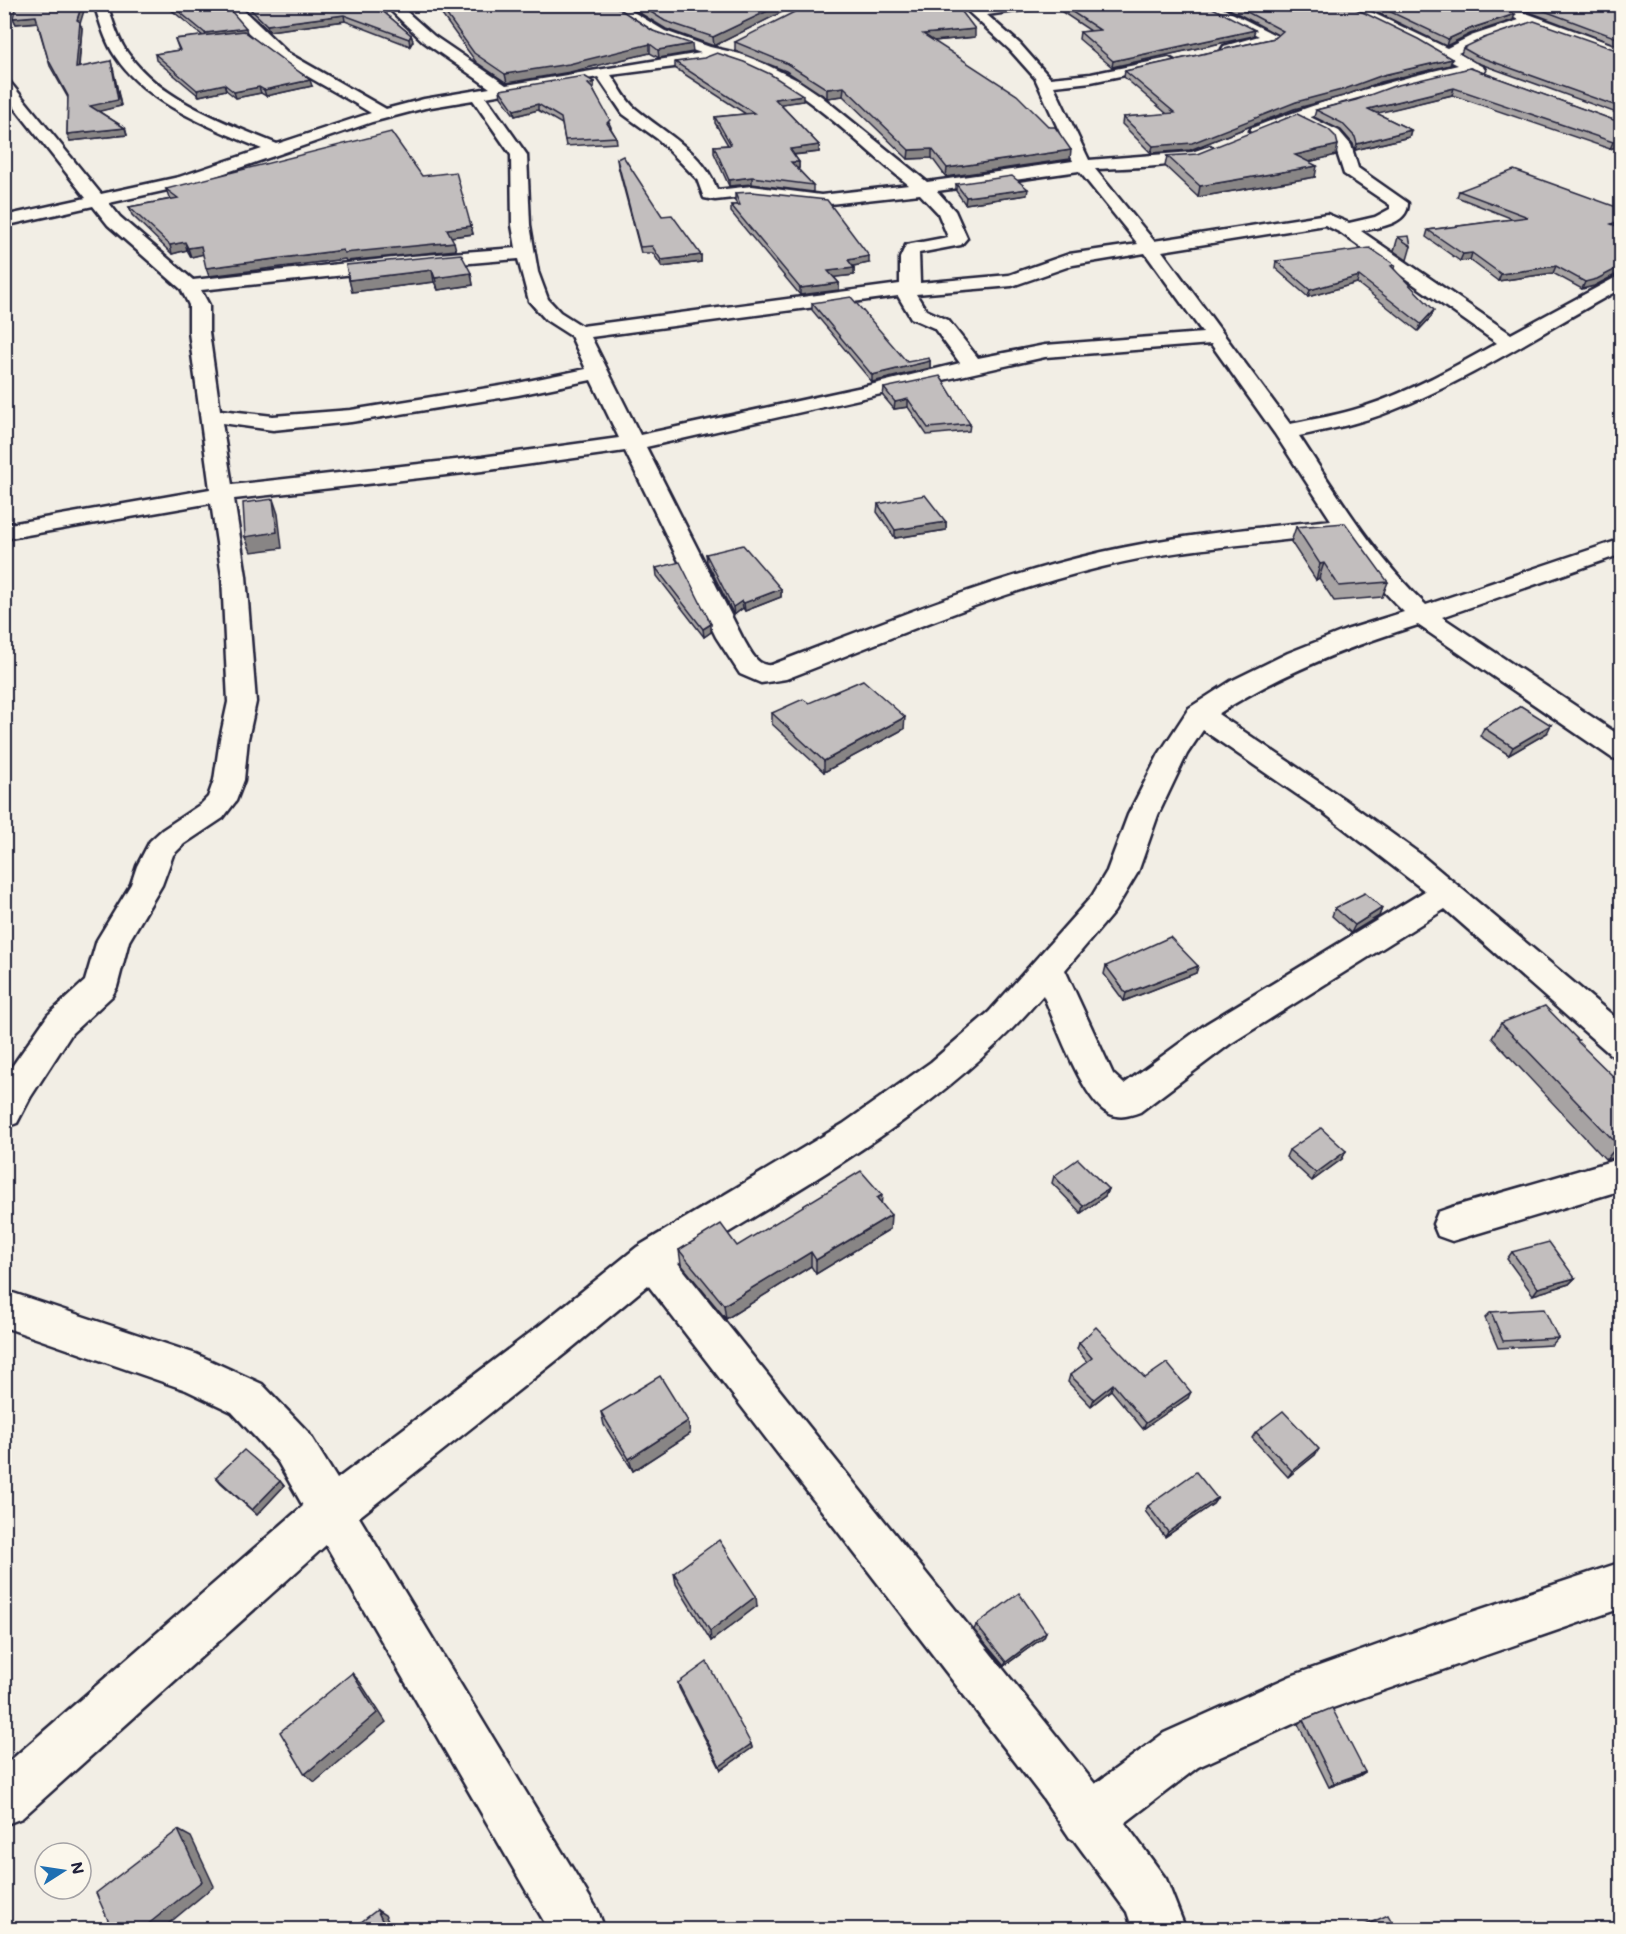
<svg xmlns="http://www.w3.org/2000/svg" width="1626" height="1934" viewBox="0 0 1626 1934" font-family="Mali,sans-serif">
<rect width="100%" height="100%" fill="#f2eee5"/>
<filter id="ink" filterUnits="userSpaceOnUse"><feTurbulence type="fractalNoise" baseFrequency=".0167" numOctaves="2"/><feDisplacementMap in="SourceGraphic" scale="12" xChannelSelector="R" yChannelSelector="G"/><feConvolveMatrix kernelMatrix="1 2 1 2 8 2 1 2 1" color-interpolation-filters="sRGB"/></filter>
<g filter="url(#ink)">
<g fill="none" stroke-linecap="round" stroke-linejoin="round">
<defs>
<g id="street">
<path d="M94 4H107C113 21 118 41 129 55 162 101 227 123 277 144L371 113C313 77 267 61 223 4H237L288 53 386 109 424 99 490 88 424 42 384 4H398L434 36 506 85 701 53 655 37 604 4H620L665 31 710 47 749 56 799 81 821 96 927 182 1073 161 1035 78 1010 50 960 4H974L979 9 1007 4H1043L1037 8 987 15 1020 44 1050 78 1091 74 1169 58 1176 62 1169 66 1091 82 1054 86 1089 160 1192 152 1210 146 1218 151C1206 167 1118 168 1095 169L1154 241 1327 214 1349 223 1375 217 1390 209V205L1344 174 1335 146 1327 137 1296 122 1258 136 1250 131 1252 128C1319 102 1388 81 1458 65L1336 4H1354L1447 48 1471 36 1519 20 1481 4H1501L1622 48V57L1532 25 1481 42 1458 53 1483 67 1485 70 1483 73C1476 75 1472 71 1466 72 1413 82 1360 99 1310 117L1339 131 1351 145 1358 168 1408 203C1408 225 1378 227 1361 231L1511 334 1622 274V288C1545 330 1472 379 1391 411 1362 423 1330 429 1299 436 1338 495 1374 556 1426 605L1622 539V554L1442 617 1622 737V760L1612 758 1418 625C1347 647 1280 674 1218 714L1344 799 1420 854 1622 1023V1058L1610 1054 1445 909 1230 1044 1140 1112C1129 1116 1119 1119 1108 1113 1082 1100 1056 1023 1043 995 944 1111 806 1184 678 1263L1095 1784 1164 1733 1291 1676 1448 1620 1622 1562V1608L1315 1714 1198 1767 1125 1823 1166 1879 1186 1930H1133L1127 1912 1074 1840 1070 1838 1043 1798 648 1285 567 1352 359 1517 598 1911 605 1930H549L326 1545 22 1818 4 1825V1766L303 1506 278 1462 232 1412 186 1390 4 1327V1290L196 1354 262 1384 308 1432 337 1479 539 1326 637 1247 843 1124 931 1062 989 1012 1092 896 1107 871 1128 815 1159 754 1189 708 1231 681 1288 653 1346 630 1404 612C1379 588 1359 562 1340 533 1260 545 1180 547 1102 567 993 593 890 639 786 679L761 683 740 674 716 637 625 451 482 471 234 499 246 576 256 702 248 739 244 780 236 801 223 818 184 844 173 855 162 885 129 941 117 987 112 996 72 1033 30 1098 17 1123 4 1128V1078L48 1015 85 981 97 940 131 884 137 866 150 841 162 830 201 804 208 797 214 780 220 739 228 702 222 576 211 503 4 539V525L210 489 189 332V305L181 289 108 225 93 206 4 226V216L86 198 4 94V80L9 81 101 194 179 177 262 149C211 127 146 104 115 56 105 41 100 22 94 4ZM718 57C795 75 849 138 909 185L821 195 752 186 717 190C706 154 663 132 636 109 626 101 619 86 611 75L690 65ZM598 77 623 114 659 140 697 179 704 198 715 200 752 196 821 205 920 194 938 213 948 237 906 245 900 258V284L582 326 560 312 548 299 538 272 530 225 527 155 486 97ZM473 100 511 155 512 225 516 248 412 256 193 280 120 217 109 203 190 185 372 122 425 108ZM1079 171 1138 244 1069 254 1009 275 920 283 919 253 961 245 967 238 955 211 937 191ZM1325 225 1341 233 1497 343C1454 367 1410 392 1363 407 1339 415 1315 419 1290 424L1162 251ZM1145 253 1203 333 1045 345 978 358 948 320 926 310 916 294 1012 286 1073 265ZM518 259 529 301 546 320 571 336 586 369 518 383 351 410 273 416 220 410 209 332V305L201 290 412 268ZM898 296 911 318 934 328 960 363 862 387 640 435 591 337ZM1211 344 1275 434 1331 520C1254 528 1177 535 1102 552 988 578 880 624 771 665 756 667 749 648 742 637L646 447 1045 357ZM591 380 619 438 482 457 232 485 222 423 273 430 351 422 518 395ZM1203 730 1324 813 1425 891 1206 1024 1124 1084 1113 1074 1065 970 1114 912 1138 872 1158 815 1187 754Z"/>
<polygon points="1196,4 1214,4 1279,37 1277,40 1229,53 1224,52 1222,49 1224,46 1259,36"/>
<polygon points="1622,1158 1622,1190 1452,1241 1438,1236 1433,1224 1438,1212 1452,1207"/>
</g>
</defs>
<!-- street casing -->
<use href="#street" stroke="#22223b" stroke-width="5"/>
<!-- street -->
<use href="#street" fill="#fbf7ec" fill-rule="evenodd"/>
</g>
<!-- wall -->
<g fill="#a7a3a3" stroke="#22223b" stroke-width="1.5">
<polygon points="164,4 225,4 247,33 312,86 266,96 261,93 236,98 226,90 199,96 156,60 155,54 179,50 175,39 203,36"/>
<polygon points="240,4 374,4 411,35 413,41 410,46 345,21 269,31"/>
<polygon points="434,4 612,4 653,31 693,52 659,58 650,53 570,72 507,83 476,62"/>
<polygon points="625,4 798,4 714,46 666,29"/>
<polygon points="1050,4 1205,4 1253,36 1112,67 1079,39 1080,32 1091,31"/>
<polygon points="1220,4 1346,4 1450,65 1381,82 1343,96 1294,109 1190,150 1151,153 1122,124 1123,117 1167,114 1124,77 1125,71 1275,38 1278,35"/>
<polygon points="1360,4 1494,4 1513,20 1470,34 1446,46"/>
<polygon points="1508,4 1622,4 1622,47"/>
<polygon points="13,18 80,24 82,28 79,67 113,68 121,106 98,111 125,128 127,135 70,141 67,134 68,98 50,66 37,22 16,24"/>
<polygon points="975,37 934,41 1070,159 946,177 932,158 908,159 843,96 827,98 786,71 735,51 735,42"/>
<polygon points="1463,48 1622,52 1622,115 1475,62 1461,54"/>
<polygon points="675,62 803,101 780,104 819,145 819,152 794,155 799,162 799,168 797,168 813,185 813,192 752,184 729,186 714,153 714,146 728,145 715,123 715,117 746,114 675,68"/>
<polygon points="1470,68 1622,123 1622,145 1610,149 1452,95 1376,113 1411,130 1409,137 1355,150 1353,144 1341,130 1314,117 1316,110"/>
<polygon points="594,82 594,88 593,89 611,127 610,127 616,137 617,143 566,146 562,124 538,110 515,116 501,97 500,90"/>
<polygon points="1336,155 1308,162 1315,177 1198,197 1165,166 1167,156"/>
<polygon points="617,159 662,216 701,255 701,262 662,267 653,253 641,253 618,166"/>
<polygon points="422,176 471,226 473,234 451,237 456,250 346,261 345,259 209,276 203,254 191,257 187,250 172,254 132,215 129,207 171,199 169,197 166,189"/>
<polygon points="956,184 1027,195 965,204 956,191"/>
<polygon points="1459,191 1622,209 1622,226 1619,227 1622,228 1622,272 1594,286 1582,289 1553,273 1498,281 1470,260 1460,261 1426,237 1428,230 1513,219 1457,197"/>
<polygon points="735,193 869,263 853,266 854,268 854,275 834,277 839,283 839,290 800,295 731,212 731,205 737,205 735,200"/>
<polygon points="1398,237 1411,246 1407,260 1394,251"/>
<polygon points="1276,261 1395,265 1394,269 1431,317 1418,331 1357,283 1308,297 1275,268"/>
<polygon points="346,265 471,273 473,285 438,290 434,282 352,292"/>
<polygon points="812,303 907,362 930,361 930,368 872,382 812,310"/>
<polygon points="884,388 970,424 969,431 927,435 908,407 894,409 883,396"/>
<polygon points="878,504 946,522 946,530 895,538 877,512"/>
<polygon points="1296,527 1388,582 1382,597 1334,601 1319,578 1316,580 1291,542"/>
<polygon points="706,554 781,589 781,597 745,611 743,608 734,615 707,562"/>
<polygon points="656,568 711,632 704,637 657,576"/>
<polygon points="809,703 904,729 824,772 772,724 772,713"/>
<polygon points="1484,728 1547,733 1509,755 1480,736"/>
<polygon points="1335,908 1382,908 1379,916 1351,933 1332,916"/>
<polygon points="1106,966 1198,966 1196,973 1124,1001 1104,974"/>
<polygon points="1501,1023 1578,1040 1576,1041 1622,1085 1622,1156 1606,1160 1492,1038"/>
<polygon points="1289,1150 1346,1151 1342,1159 1312,1181 1286,1157"/>
<polygon points="1054,1176 1108,1189 1105,1196 1081,1213 1052,1183"/>
<polygon points="881,1203 890,1229 816,1274 811,1266 726,1319 681,1264 679,1250 737,1246"/>
<polygon points="1512,1252 1575,1278 1569,1284 1533,1295 1507,1259"/>
<polygon points="1491,1312 1558,1338 1552,1345 1498,1348 1485,1318"/>
<polygon points="1079,1343 1145,1378 1188,1398 1143,1429 1111,1390 1091,1406 1068,1382 1070,1375 1087,1362 1077,1349"/>
<polygon points="601,1412 688,1421 690,1434 633,1471 604,1425"/>
<polygon points="1256,1432 1315,1455 1288,1477 1252,1438"/>
<polygon points="216,1477 280,1481 284,1486 257,1515 221,1483"/>
<polygon points="1217,1498 1213,1504 1165,1537 1145,1511 1148,1506"/>
<polygon points="674,1573 757,1606 711,1641 676,1584"/>
<polygon points="976,1625 1044,1637 1004,1666 974,1630"/>
<polygon points="678,1683 751,1744 752,1748 721,1770 679,1688"/>
<polygon points="1303,1720 1365,1772 1359,1776 1329,1787 1298,1724"/>
</g>
<!-- shaded-wall -->
<g fill="#888585" stroke="#22223b" stroke-width="1.5">
<polygon points="82,4 86,4 80,24 82,28 78,74 76,68 77,20"/>
<polygon points="782,4 798,4 714,46 713,37"/>
<polygon points="1515,14 1513,20 1470,34 1446,46 1448,39 1472,28"/>
<polygon points="344,15 345,21 269,31 267,25"/>
<polygon points="36,16 38,22 16,24 13,18"/>
<polygon points="246,28 247,34 207,39 205,33"/>
<polygon points="975,29 975,37 923,42 923,34"/>
<polygon points="1255,30 1253,36 1112,67 1113,61"/>
<polygon points="411,35 413,41 410,46 409,39"/>
<polygon points="650,44 650,53 570,72 507,83 505,74"/>
<polygon points="692,44 693,52 659,58 658,50"/>
<polygon points="1452,59 1450,65 1381,82 1343,96 1294,109 1190,150 1151,153 1153,146 1383,75"/>
<polygon points="111,61 121,106 92,113 90,106"/>
<polygon points="310,80 312,86 266,96 264,90"/>
<polygon points="594,82 594,88 588,90 588,84"/>
<polygon points="224,84 226,90 199,96 197,90"/>
<polygon points="259,87 261,93 236,98 234,92"/>
<polygon points="844,87 843,96 827,98 827,89"/>
<polygon points="1454,88 1452,95 1366,116 1368,109"/>
<polygon points="803,95 803,101 775,105 775,99"/>
<polygon points="538,104 538,110 515,116 514,110"/>
<polygon points="125,128 127,135 70,141 67,134"/>
<polygon points="1411,130 1409,137 1355,150 1357,144"/>
<polygon points="1622,139 1622,145 1610,149 1613,142"/>
<polygon points="819,145 819,152 790,155 790,149"/>
<polygon points="1338,145 1336,155 1293,166 1295,155"/>
<polygon points="932,149 932,158 908,159 909,150"/>
<polygon points="1071,150 1070,159 946,177 947,168"/>
<polygon points="791,162 799,162 799,168 791,169"/>
<polygon points="1317,166 1315,177 1198,197 1200,186"/>
<polygon points="752,177 752,184 729,186 729,180"/>
<polygon points="1028,189 1027,195 965,204 966,197"/>
<polygon points="1622,220 1622,226 1609,231 1611,224"/>
<polygon points="471,226 473,234 449,237 447,229"/>
<polygon points="185,242 187,250 172,254 170,245"/>
<polygon points="454,242 456,250 346,261 345,259 209,276 206,268 343,250"/>
<polygon points="201,246 204,254 191,257 188,248"/>
<polygon points="1472,253 1470,260 1460,261 1463,254"/>
<polygon points="701,255 701,262 662,267 661,260"/>
<polygon points="869,256 869,263 848,267 848,260"/>
<polygon points="1556,266 1553,273 1498,281 1501,274"/>
<polygon points="1622,266 1621,272 1594,286 1582,289 1585,282"/>
<polygon points="854,268 854,275 828,278 828,271"/>
<polygon points="432,270 434,282 352,292 349,280"/>
<polygon points="471,273 473,285 438,290 435,278"/>
<polygon points="1359,276 1357,283 1308,297 1310,290"/>
<polygon points="839,283 839,290 800,295 800,288"/>
<polygon points="1434,310 1431,317 1418,331 1421,324"/>
<polygon points="930,361 930,368 872,382 872,375"/>
<polygon points="908,399 908,407 894,409 895,402"/>
<polygon points="273,499 278,514 282,548 251,552 245,537"/>
<polygon points="946,522 946,530 895,538 895,530"/>
<polygon points="1324,563 1319,578 1316,580 1320,564"/>
<polygon points="781,589 781,597 745,611 744,603"/>
<polygon points="742,601 743,608 734,615 733,607"/>
<polygon points="711,624 711,632 704,637 703,629"/>
<polygon points="905,717 904,729 824,772 824,761"/>
<polygon points="1551,725 1547,733 1509,755 1513,747"/>
<polygon points="1382,908 1379,916 1351,933 1355,925"/>
<polygon points="1198,966 1196,973 1124,1001 1126,993"/>
<polygon points="1622,1144 1622,1156 1606,1160 1618,1145"/>
<polygon points="1346,1151 1342,1159 1312,1181 1316,1173"/>
<polygon points="1108,1189 1105,1196 1081,1213 1083,1206"/>
<polygon points="882,1195 881,1210 877,1198"/>
<polygon points="891,1215 890,1229 816,1274 816,1260"/>
<polygon points="811,1252 811,1266 726,1319 724,1305"/>
<polygon points="1575,1278 1569,1284 1533,1295 1538,1288"/>
<polygon points="1113,1384 1111,1390 1091,1406 1094,1399"/>
<polygon points="1191,1392 1188,1398 1143,1429 1146,1423"/>
<polygon points="688,1421 690,1434 633,1471 629,1459"/>
<polygon points="1319,1449 1315,1455 1288,1477 1292,1471"/>
<polygon points="280,1481 284,1486 257,1515 252,1510"/>
<polygon points="1217,1498 1213,1504 1165,1537 1168,1532"/>
<polygon points="756,1596 757,1606 711,1641 710,1631"/>
<polygon points="1046,1632 1044,1637 1004,1666 1006,1662"/>
<polygon points="352,1673 360,1682 386,1722 315,1782 305,1774"/>
<polygon points="751,1744 752,1748 721,1770 720,1766"/>
<polygon points="1365,1772 1359,1776 1329,1787 1334,1783"/>
<polygon points="178,1830 191,1837 214,1886 162,1929 142,1929"/>
<polygon points="377,1910 385,1915 392,1929 386,1929"/>
</g>
<!-- building -->
<g fill="#c2bebe" stroke="#22223b" stroke-width="1.5">
<polygon points="16,4 82,4 77,20 80,22 76,68 111,61 118,100 90,106 125,128 67,134 68,96 48,59 36,16 13,18"/>
<polygon points="170,4 225,4 246,28 205,33"/>
<polygon points="245,4 374,4 411,35 409,39 344,15 267,25"/>
<polygon points="439,4 612,4 653,31 692,44 658,50 650,44 569,64 505,74 474,53"/>
<polygon points="638,4 782,4 713,37 665,21"/>
<polygon points="810,4 956,4 975,29 923,34 1017,95 1049,127 1055,127 1071,150 947,168 932,149 909,150 844,87 827,89 786,63 735,42"/>
<polygon points="1060,4 1205,4 1255,30 1113,61 1080,32 1100,30"/>
<polygon points="1232,4 1346,4 1418,39 1452,59 1383,75 1345,89 1296,102 1192,143 1153,146 1123,117 1175,113 1125,71 1275,38 1283,31"/>
<polygon points="1374,4 1494,4 1515,14 1472,28 1448,39"/>
<polygon points="1526,4 1622,4 1622,40"/>
<polygon points="1534,21 1622,52 1622,108 1477,56 1463,48 1484,38"/>
<polygon points="244,31 310,80 264,90 259,87 234,92 224,84 197,90 155,54 180,50 175,39"/>
<polygon points="717,53 744,62 770,74 803,95 775,99 819,145 790,149 799,162 791,162 813,185 752,177 729,180 714,146 731,145 715,117 754,113 675,62 704,58"/>
<polygon points="1470,68 1622,123 1622,139 1613,142 1454,88 1368,109 1411,130 1357,144 1355,137 1342,123 1316,110 1356,100 1394,86"/>
<polygon points="584,76 594,82 588,84 592,88 610,120 607,123 616,137 565,140 561,118 538,104 514,110 500,90"/>
<polygon points="1297,114 1328,129 1336,137 1338,145 1295,155 1317,166 1200,186 1167,156 1197,154"/>
<polygon points="391,132 422,176 456,172 471,226 447,229 454,242 344,253 343,250 206,268 201,246 188,248 185,242 170,245 129,207 178,198 166,189"/>
<polygon points="623,156 662,216 672,215 701,255 661,260 652,246 640,247 617,159"/>
<polygon points="1514,170 1622,209 1622,220 1611,224 1622,228 1622,254 1619,256 1622,257 1622,266 1597,279 1585,282 1556,266 1501,274 1472,253 1463,254 1428,230 1528,217 1459,191"/>
<polygon points="1012,176 1028,189 966,197 956,184"/>
<polygon points="752,192 827,200 869,256 848,260 854,268 828,271 839,283 800,288 731,205 740,205 735,193"/>
<polygon points="1409,236 1411,246 1398,237"/>
<polygon points="1370,248 1395,265 1391,266 1434,310 1421,324 1359,276 1310,290 1276,261"/>
<polygon points="461,254 471,273 435,278 432,270 349,280 346,265"/>
<polygon points="851,297 907,362 929,358 930,361 872,375 812,303"/>
<polygon points="940,376 970,424 928,428 908,399 895,402 884,388"/>
<polygon points="925,495 946,522 895,530 878,504"/>
<polygon points="273,499 277,532 245,537 243,503"/>
<polygon points="1345,523 1388,582 1339,586 1324,563 1320,564 1296,527"/>
<polygon points="743,545 781,589 744,603 742,601 733,607 706,554"/>
<polygon points="680,562 711,624 703,629 656,568"/>
<polygon points="863,680 905,717 824,761 772,713 803,699 809,703"/>
<polygon points="1521,706 1551,725 1513,747 1484,728"/>
<polygon points="1365,893 1382,908 1355,925 1335,908"/>
<polygon points="1170,937 1198,966 1126,993 1106,966"/>
<polygon points="1545,1006 1578,1040 1576,1040 1622,1085 1622,1144 1618,1145 1501,1023"/>
<polygon points="1321,1128 1346,1151 1316,1173 1289,1150"/>
<polygon points="1078,1159 1108,1189 1083,1206 1054,1176"/>
<polygon points="861,1171 882,1195 877,1198 891,1215 816,1260 811,1252 724,1305 679,1250 721,1224 737,1246"/>
<polygon points="1549,1242 1575,1278 1538,1288 1512,1252"/>
<polygon points="1544,1309 1558,1338 1503,1341 1491,1312"/>
<polygon points="1096,1327 1145,1378 1167,1363 1191,1392 1146,1423 1113,1384 1094,1399 1070,1375 1092,1358 1079,1343"/>
<polygon points="660,1376 688,1421 629,1459 601,1412"/>
<polygon points="1283,1411 1319,1449 1292,1471 1256,1432"/>
<polygon points="244,1450 280,1481 252,1510 216,1477"/>
<polygon points="1196,1472 1217,1498 1168,1532 1148,1506"/>
<polygon points="719,1540 756,1596 710,1631 674,1573"/>
<polygon points="1019,1593 1046,1632 1006,1662 976,1625"/>
<polygon points="707,1662 751,1744 720,1766 678,1683"/>
<polygon points="352,1673 377,1713 305,1774 280,1732"/>
<polygon points="1332,1708 1365,1772 1334,1783 1303,1720"/>
<polygon points="178,1830 202,1881 142,1929 112,1929 96,1893"/>
<polygon points="377,1910 386,1929 352,1929"/>
<polygon points="1388,1915 1396,1929 1360,1929 1359,1928"/>
</g>
</g>
<!-- margin -->
<rect width="1626" height="1934" fill="none" stroke="#fbf7ec" stroke-width="24"/>
<rect x="12" y="12" width="1602" height="1910" fill="none" stroke="#22223b" stroke-width="2" filter="url(#ink)"/>
<!-- north arrow -->
<g transform="translate(63 1871) rotate(78)"><circle r="28" fill="#fbf7ec" stroke="#a4a2a5" stroke-width="1.5"/>
<path d="M0-4.5L10 22L0 15L-10 22Z" fill="#1f6fb2"/>
<text y="-9" font-size="16" font-weight="bold" text-anchor="middle" fill="#22223b">N</text>
</g>
</svg>
